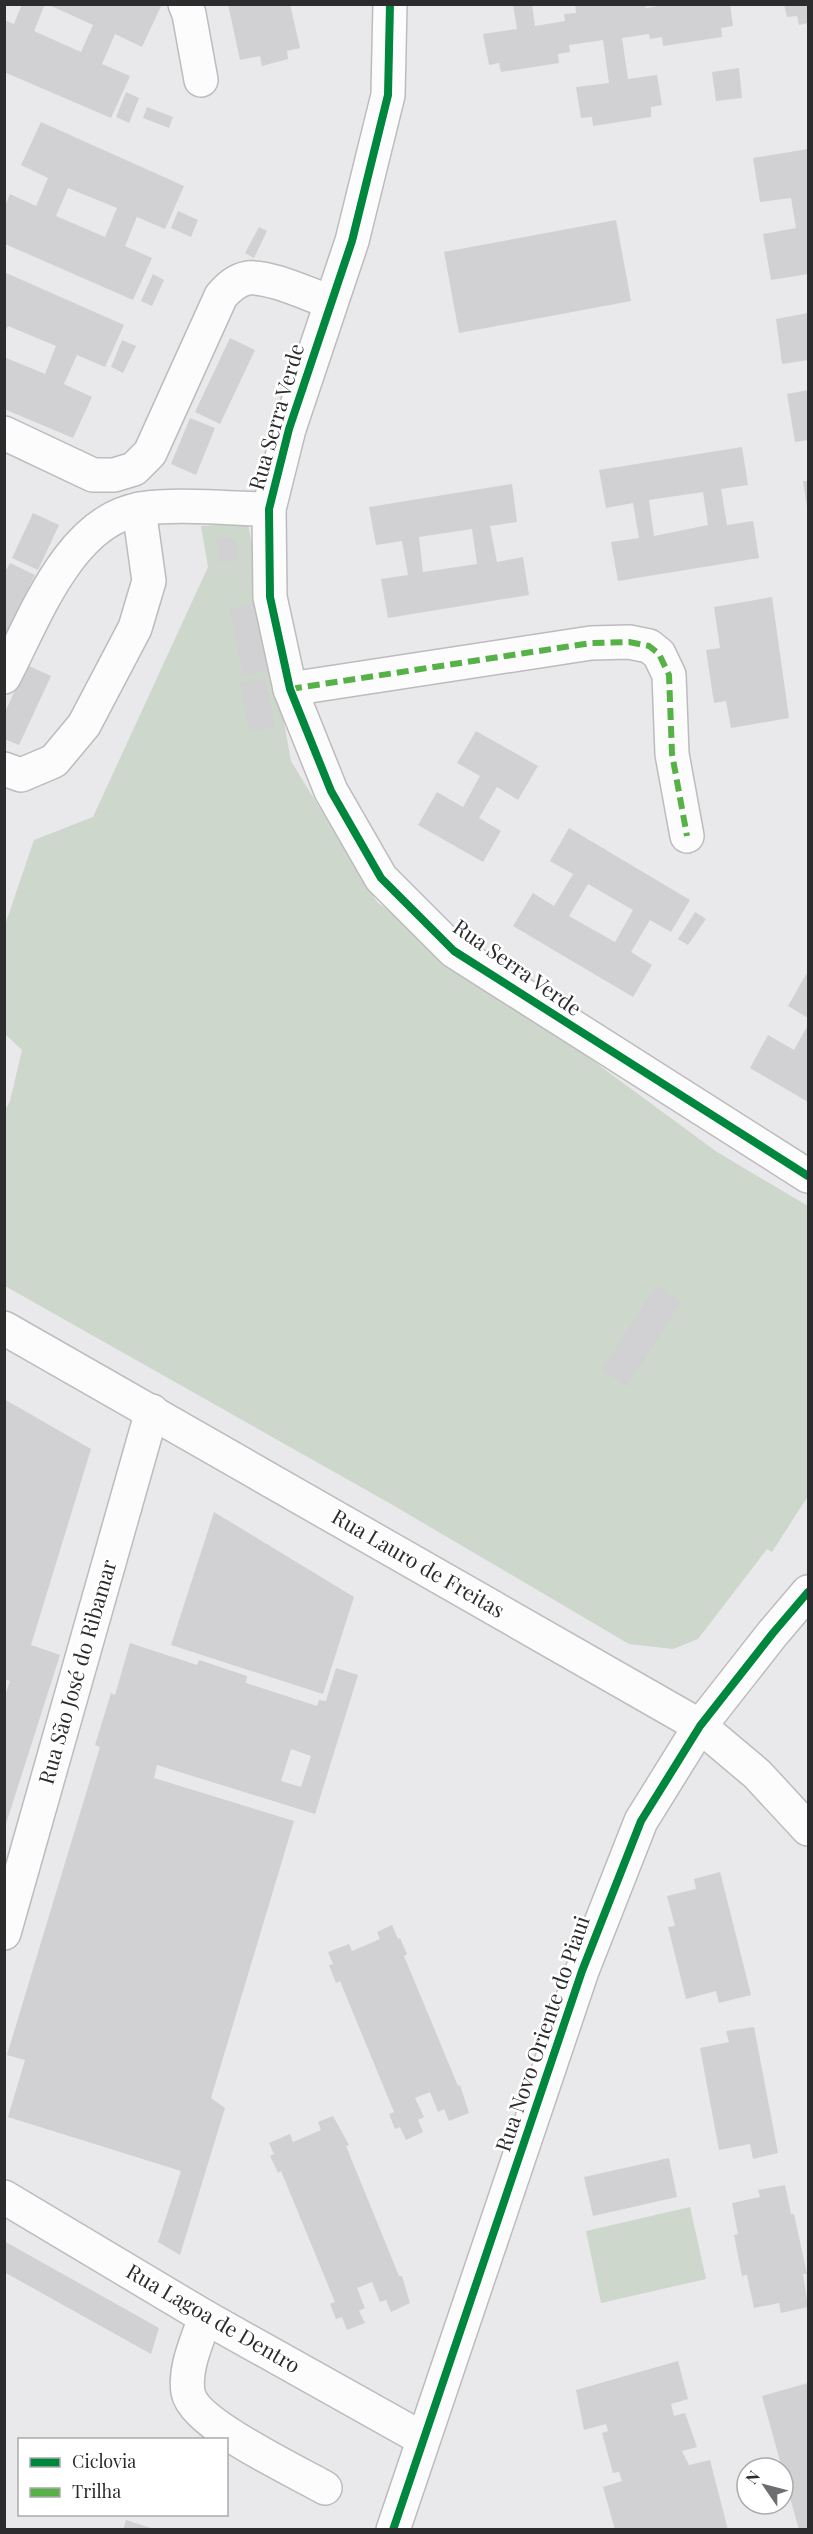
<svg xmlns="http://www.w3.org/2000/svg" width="813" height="2534" viewBox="0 0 813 2534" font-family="'Playfair Display',serif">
<rect width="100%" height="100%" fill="#e9e9eb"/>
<!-- green -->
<g fill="#cdd7cb">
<polygon points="248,523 291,761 377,902 717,1152 808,1206 808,1496 772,1552 767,1549 698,1639 673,1649 629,1644 391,1504 5,1286 4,1112 10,1101 22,1050 5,1034 5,925 34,840 93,817 208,567 201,526"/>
<polygon points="690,2207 706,2279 601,2303 586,2231"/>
</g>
<!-- building -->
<g fill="#d1d0d2" fill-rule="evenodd">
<polygon points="22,4 45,4 34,31 81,52 93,25 47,4 162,4 142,47 115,34 102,64 130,76 111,118 4,72 4,20 14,24"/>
<polygon points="228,4 290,4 300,48 287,51 288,59 262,66 260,56 240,60"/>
<polygon points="513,4 532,4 535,26 565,21 564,14 576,13 575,4 645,4 646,8 671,4 730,4 733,26 721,28 722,37 663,46 662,37 650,39 649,34 622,38 628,79 657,75 662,105 651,107 651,117 593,126 592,117 581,118 576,87 609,83 603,40 569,45 570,52 558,54 559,63 501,72 499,63 489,65 483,34 517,29"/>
<polygon points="784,4 808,4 808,23 799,25 797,16 787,17"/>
<polygon points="739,68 742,98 716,101 712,72"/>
<polygon points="126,92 139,98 129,123 116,117"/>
<polygon points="147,107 173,117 169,128 143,118"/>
<path d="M41 122 184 186 165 229 137 217 125 246 152 258 133 300 5 244V206L10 194 36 206 48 178 21 165ZM68 188 117 208 105 237 56 216Z"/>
<polygon points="808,149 808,274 771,280 763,234 796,228 791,198 760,202 753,158"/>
<polygon points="178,211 198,220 191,237 171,228"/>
<polygon points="616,220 631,301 459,333 444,252"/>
<polygon points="259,227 267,231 254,258 245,253"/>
<polygon points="4,272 124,325 105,367 77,355 64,384 92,397 73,438 4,409 4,357 45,374 56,346 8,326 4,333"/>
<polygon points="153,274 164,280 152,306 141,301"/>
<polygon points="808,313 808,360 782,364 776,319"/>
<polygon points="230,338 255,350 220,424 195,412"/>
<polygon points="122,340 136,346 123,373 111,367"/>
<polygon points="808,390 808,440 795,442 787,394"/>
<polygon points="190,418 215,428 196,475 171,464"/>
<path d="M742 447 748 485 721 489 727 525 753 521 759 558 618 581 611 542 639 538 633 503 606 508 599 470ZM703 492 708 525 654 536 649 500Z"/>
<polygon points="803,481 808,481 808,507 807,507"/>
<path d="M512 484 517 522 490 526 497 562 523 557 529 595 388 618 381 579 408 575 402 541 376 545 369 507ZM472 529 477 564 423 572 419 537Z"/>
<polygon points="33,513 59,525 38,570 12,558"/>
<polygon points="230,538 235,541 239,559 220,562 216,540"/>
<polygon points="10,563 35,575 4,638 4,574"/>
<polygon points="772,597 789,718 731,728 726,701 714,703 706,650 720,648 714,607"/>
<polygon points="254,603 267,671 243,675 230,609"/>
<polygon points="27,665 51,676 19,745 4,739 4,714"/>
<polygon points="265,679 275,727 249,732 240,683"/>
<polygon points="476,731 538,766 518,800 497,787 479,818 501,831 483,862 418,825 437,792 463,807 480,776 457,763"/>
<path d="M569 828 690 900 671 932 650 920 631 952 652 965 633 997 513 926 533 893 554 906 573 874 550 861ZM588 884 633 910 615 942 569 916Z"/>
<polygon points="695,912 706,919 688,945 678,939"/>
<polygon points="808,971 808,1018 788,1006"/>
<polygon points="808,1025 808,1102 750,1068 768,1035 794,1050"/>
<polygon points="656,1286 681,1302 627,1386 602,1370"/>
<polygon points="4,1399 91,1449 31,1645 60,1655 5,1827 4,1698 10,1681 4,1679"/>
<polygon points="214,1512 354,1597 323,1694 171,1645"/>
<path d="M130 1643 197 1665 199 1660 247 1676 246 1683 317 1706 319 1700 326 1701 336 1668 358 1675 315 1814 157 1765 154 1778 294 1821 211 2098 225 2108 180 2255 158 2242 181 2171 8 2117 25 2060 7 2055 100 1747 95 1745 111 1693 115 1695ZM291 1749 311 1756 301 1787 281 1781Z"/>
<polygon points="720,1872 751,1995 719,2003 716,1991 686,1999 668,1927 675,1926 667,1896 696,1889 694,1879"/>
<polygon points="392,1925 398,1939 400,1938 407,1954 404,1956 458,2086 460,2085 469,2113 449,2121 444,2109 438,2112 430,2092 415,2098 424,2117 418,2120 423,2132 406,2140 400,2127 395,2129 389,2114 394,2112 340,1981 336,1983 329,1965 333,1964 328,1952 349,1944 352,1951 380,1939 377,1932"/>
<polygon points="754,2027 778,2153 753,2159 750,2144 719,2150 700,2048 729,2042 726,2031"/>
<polygon points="333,2116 349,2145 346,2146 399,2276 402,2276 410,2303 391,2312 386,2300 380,2302 372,2282 357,2288 365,2308 359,2311 365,2323 347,2330 342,2317 336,2319 330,2304 335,2302 281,2171 278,2173 270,2156 274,2154 269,2143 290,2134 293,2142 321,2130 318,2122"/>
<polygon points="669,2158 677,2197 593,2216 584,2177"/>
<polygon points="785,2185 791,2214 794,2214 807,2274 803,2274 808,2307 781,2313 779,2303 754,2308 747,2275 742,2276 734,2235 738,2234 732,2203 760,2197 758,2190"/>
<polygon points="4,2241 159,2328 151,2354 4,2272"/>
<polygon points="678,2361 688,2399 671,2404 674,2416 685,2413 697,2447 682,2451 689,2465 710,2460 728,2530 615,2530 603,2487 622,2481 619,2472 613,2473 602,2433 608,2431 606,2424 584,2430 576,2390"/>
<polygon points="808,2383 808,2530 799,2530 762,2396"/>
<polygon points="126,2520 154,2529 154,2530 123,2530"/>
</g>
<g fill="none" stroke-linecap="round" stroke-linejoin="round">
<defs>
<g id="minor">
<polyline points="185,4 189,14 201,80"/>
<polyline points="390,4 388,95 352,241 289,429 269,509 270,597 290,689 331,791 381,878 454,951 808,1176"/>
<path d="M4 433 93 475H114L134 469 150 453 221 296C228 288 236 280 248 278 271 276 309 295 331 302"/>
<path d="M4 677C34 620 69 520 141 509 177 503 231 509 269 509"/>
<polyline points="290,689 591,643 629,642 649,646 659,654 669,675 672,754 687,836"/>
<polyline points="4,769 21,775 54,761 84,725 135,628 149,581 139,509"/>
<polyline points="4,1328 700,1726 757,1774 808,1829"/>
<polyline points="4,1933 152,1411"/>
<polyline points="4,2197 205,2317 423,2439"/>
<path d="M205 2317C198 2340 184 2367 188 2392 193 2424 296 2471 325 2488"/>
<polyline points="393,2530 582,1971 641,1821 700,1726 773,1633 808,1592"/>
</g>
</defs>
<!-- minor casing -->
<use href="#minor" stroke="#bcbcbe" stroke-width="36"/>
<!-- minor -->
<use href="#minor" stroke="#fcfcfc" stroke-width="33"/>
<!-- quiet -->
<polyline stroke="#56b246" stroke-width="6" stroke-dasharray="12 6" stroke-linecap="butt" points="290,689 591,643 629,642 649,646 659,654 669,675 672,754 687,836"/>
<defs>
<g id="cycleway">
<polyline points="390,4 388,95 352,241 289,429 269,509 270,597 290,689 331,791 381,878 454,951 808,1176"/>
<polyline points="393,2530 582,1971 641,1821 700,1726 773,1633 808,1592"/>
</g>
</defs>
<!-- cycleway casing -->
<use href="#cycleway" stroke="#fff" stroke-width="11"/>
<!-- cycleway -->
<use href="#cycleway" stroke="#00873e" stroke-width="8"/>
</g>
<g text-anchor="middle" stroke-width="5" stroke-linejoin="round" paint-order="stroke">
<!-- street labels -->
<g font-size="21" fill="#2c2c2e" stroke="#fff">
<text transform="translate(277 417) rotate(-74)" y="7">Rua Serra Verde</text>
<text transform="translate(517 968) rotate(35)" y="7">Rua Serra Verde</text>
<text transform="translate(418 1564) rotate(30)" y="7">Rua Lauro de Freitas</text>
<text transform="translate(78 1672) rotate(-74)" y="7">Rua São José do Ribamar</text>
<text transform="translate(543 2034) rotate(-71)" y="7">Rua Novo Oriente do Piaui</text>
<text transform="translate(213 2319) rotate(30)" y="7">Rua Lagoa de Dentro</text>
</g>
</g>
<!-- border -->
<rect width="813" height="2534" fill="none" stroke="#2c2c2e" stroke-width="12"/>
<!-- legend -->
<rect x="18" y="2438" width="210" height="78" fill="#ffffff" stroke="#ababab" stroke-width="1.5"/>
<rect x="30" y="2458" width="30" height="9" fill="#00873e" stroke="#ababab" stroke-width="1.5"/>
<text x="72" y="2468" font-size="18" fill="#2c2c2e">Ciclovia</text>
<rect x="30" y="2488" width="30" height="9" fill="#56b246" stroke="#ababab" stroke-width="1.5"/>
<text x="72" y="2498" font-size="18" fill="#2c2c2e">Trilha</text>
<!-- north arrow -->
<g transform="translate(765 2486) rotate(305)"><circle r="28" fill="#ffffff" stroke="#ababab" stroke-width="1.5"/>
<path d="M0-4.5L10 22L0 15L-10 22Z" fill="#6e6e70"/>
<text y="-9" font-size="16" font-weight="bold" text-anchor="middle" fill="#2c2c2e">N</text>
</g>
</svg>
